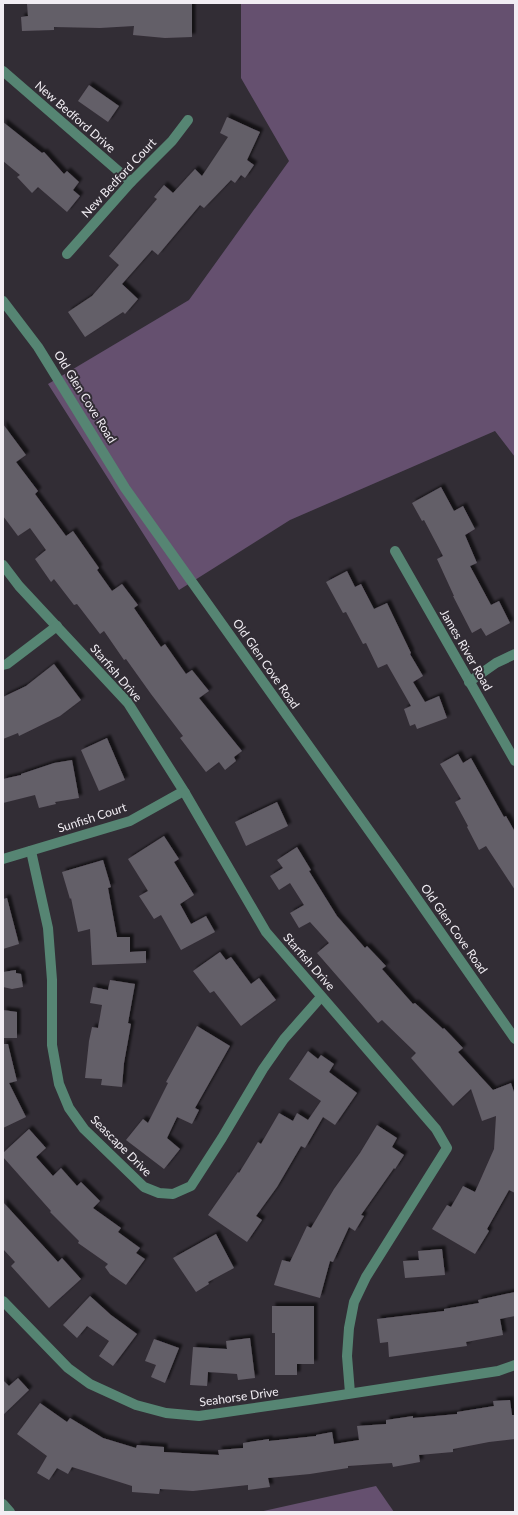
<svg xmlns="http://www.w3.org/2000/svg" width="518" height="1515" viewBox="0 0 518 1515" font-family="Lato,sans-serif">
<defs>
<filter id="shadow"><feDropShadow dx="3.5" dy="-3.5" stdDeviation="1" flood-color="#0009"/></filter>
</defs>
<rect width="100%" height="100%" fill="#322d35"/>
<!-- green -->
<g fill="#65506f">
<polygon points="241,3 515,3 515,457 495,431 290,520 179,590 48,384 189,300 289,161 241,78"/>
<polygon points="376,1486 394,1512 259,1512"/>
</g>
<!-- building -->
<g fill="#645e68" filter="url(#shadow)">
<polygon points="43,3 192,3 192,37 165,38 133,35 134,26 100,28 54,27 54,30 22,31 21,17 28,16 27,4"/>
<polygon points="89,85 119,106 108,122 78,101"/>
<polygon points="227,117 260,132 247,160 254,165 245,178 241,175 235,183 231,180 204,208 200,205 158,255 152,250 122,284 138,299 125,314 123,312 85,337 68,312 92,296 119,265 109,256 157,199 154,197 164,185 173,193 195,169 202,176 228,137 220,133"/>
<polygon points="3,122 42,153 44,152 64,174 67,171 79,182 73,190 80,196 67,212 38,187 32,193 17,177 20,175 3,161"/>
<polygon points="3,424 26,455 16,462 38,491 35,494 66,536 73,531 99,568 97,570 112,591 122,584 138,605 134,608 161,647 165,644 186,674 192,670 209,691 199,698 242,751 234,757 236,761 225,770 219,762 206,772 180,738 183,736 151,694 126,659 124,660 104,631 100,634 77,604 74,605 54,579 51,582 35,559 46,550 30,528 18,536 3,516"/>
<polygon points="441,487 454,511 463,506 475,529 465,535 477,563 470,566 491,605 499,601 510,623 486,636 481,628 472,633 453,596 454,596 437,559 443,556 424,520 422,521 412,503"/>
<polygon points="347,571 355,587 361,584 374,609 387,603 411,653 410,654 423,676 413,682 425,702 439,696 447,718 417,729 415,724 410,726 404,709 411,706 387,664 378,668 366,643 363,644 346,612 343,613 326,582"/>
<polygon points="54,664 81,700 60,716 19,736 18,733 3,739 3,697 26,686"/>
<polygon points="107,738 125,780 99,791 81,750"/>
<polygon points="458,754 463,763 471,758 504,817 506,816 515,832 515,890 486,846 479,850 467,827 468,826 455,802 461,799 440,764"/>
<polygon points="72,760 79,798 55,802 56,804 39,808 35,795 3,803 3,779 21,775 21,774 54,763"/>
<polygon points="277,802 288,826 246,846 235,822"/>
<polygon points="164,836 179,859 174,862 194,895 180,904 191,924 206,916 215,932 181,950 161,915 154,919 139,896 148,891 128,859"/>
<polygon points="297,847 311,870 309,871 337,916 365,948 367,946 386,966 382,969 413,1004 415,1003 443,1029 444,1028 463,1048 458,1052 493,1090 511,1083 515,1095 515,1193 509,1190 487,1229 489,1231 475,1254 432,1229 447,1205 451,1207 463,1186 475,1192 494,1149 496,1116 482,1121 471,1089 453,1106 411,1058 416,1053 382,1020 378,1023 317,953 329,943 310,922 299,928 290,913 304,905 290,883 279,890 270,876 283,868 277,860"/>
<polygon points="103,860 111,887 108,888 117,937 130,937 130,952 146,951 146,963 92,965 90,929 78,932 71,898 70,899 62,872"/>
<polygon points="7,898 19,944 3,949 3,899"/>
<polygon points="220,952 226,960 231,957 251,984 259,978 276,1000 241,1026 214,991 210,993 193,971"/>
<polygon points="16,970 16,973 21,974 23,987 12,989 3,987 3,972"/>
<polygon points="110,980 135,984 128,1023 131,1024 124,1063 122,1087 101,1085 102,1079 85,1078 89,1041 92,1027 98,1028 102,1005 90,1003 93,987 108,990"/>
<polygon points="3,1010 17,1012 17,1038 3,1038"/>
<polygon points="197,1026 230,1046 195,1108 199,1110 192,1124 177,1117 167,1138 180,1149 164,1169 126,1140 143,1119 148,1123 168,1083 166,1082"/>
<polygon points="3,1044 8,1044 17,1081 9,1083 26,1117 3,1128"/>
<polygon points="308,1051 318,1059 321,1055 334,1064 329,1072 357,1093 335,1125 323,1117 305,1148 301,1146 277,1187 256,1216 262,1220 247,1242 208,1215 238,1172 239,1173 258,1142 261,1144 279,1113 293,1121 297,1113 308,1120 321,1101 289,1079"/>
<polygon points="377,1125 397,1138 392,1147 404,1155 395,1169 394,1168 361,1215 364,1216 355,1231 349,1227 333,1262 330,1261 320,1298 274,1285 282,1260 290,1262 307,1226 311,1228 334,1189 360,1153"/>
<polygon points="29,1129 46,1148 36,1157 53,1176 61,1168 77,1186 81,1182 100,1201 93,1208 121,1228 118,1232 140,1248 136,1253 145,1259 126,1285 110,1274 105,1267 108,1264 78,1243 79,1241 50,1212 51,1211 3,1157 3,1153"/>
<polygon points="3,1202 58,1262 62,1258 81,1279 49,1308 11,1266 15,1262 3,1249"/>
<polygon points="216,1234 234,1268 208,1282 209,1284 196,1292 173,1258"/>
<polygon points="442,1249 445,1275 405,1278 403,1261 419,1260 418,1251"/>
<polygon points="515,1292 515,1316 500,1319 503,1335 466,1342 467,1346 389,1357 388,1342 380,1343 377,1319 444,1311 444,1309 479,1303 478,1300"/>
<polygon points="90,1296 111,1315 137,1334 113,1366 99,1356 109,1341 87,1326 77,1338 63,1325"/>
<polygon points="272,1306 314,1306 314,1364 297,1364 297,1375 275,1375 275,1333 272,1333"/>
<polygon points="250,1338 255,1378 238,1380 237,1374 208,1372 207,1386 190,1385 193,1347 227,1349 226,1341"/>
<polygon points="154,1339 179,1348 165,1383 151,1377 156,1365 145,1361"/>
<polygon points="18,1378 29,1390 3,1415 3,1380 9,1386"/>
<polygon points="510,1400 512,1415 515,1415 515,1439 489,1442 453,1449 453,1452 419,1455 420,1462 393,1467 392,1463 348,1466 348,1468 310,1474 268,1478 270,1487 248,1490 248,1485 193,1491 160,1489 159,1494 132,1492 132,1486 72,1467 68,1474 57,1468 49,1480 37,1473 47,1456 17,1434 40,1403 67,1422 70,1418 103,1438 136,1448 137,1445 164,1447 164,1452 219,1455 218,1450 243,1448 243,1443 269,1439 269,1441 316,1436 316,1435 332,1432 334,1444 359,1440 357,1426 386,1424 386,1420 413,1416 413,1418 457,1414 457,1412 494,1406 493,1401"/>
</g>
<g fill="none" stroke-linecap="round" stroke-linejoin="round">
<!-- minor -->
<g stroke="#568573" stroke-width="10">
<polyline points="3,71 131,182"/>
<polyline points="67,254 131,182 172,141 188,120"/>
<polyline points="3,301 38,347 125,488 395,867 515,1039"/>
<polyline points="395,551 515,761"/>
<polyline points="3,565 19,586 128,703 185,793 266,932 436,1129 447,1148 366,1277 354,1302 349,1328 347,1356 350,1393"/>
<polyline points="3,665 7,664 57,626"/>
<polyline points="469,682 496,663 515,654"/>
<polyline points="31,851 48,928 52,980 52,1045 59,1084 69,1108 84,1129 144,1187 159,1193 173,1194 191,1186 222,1138 263,1069 284,1039 321,997"/>
<polyline points="3,859 130,821 182,792 185,793"/>
<polyline points="3,1301 68,1368 90,1384 136,1405 166,1413 199,1416 309,1400 498,1371 515,1365"/>
<polyline points="3,1504 10,1512"/>
</g>
</g>
<g text-anchor="middle" stroke-width="4" stroke-linejoin="round" paint-order="stroke">
<!-- street labels -->
<g font-size="12" fill="#f1edf3" stroke="#322d35">
<text transform="translate(75 117) rotate(41)" y="4">New Bedford Drive</text>
<text transform="translate(119 178) rotate(-47)" y="4">New Bedford Court</text>
<text transform="translate(85 397) rotate(58)" y="4">Old Glen Cove Road</text>
<text transform="translate(466 650) rotate(60)" y="4">James River Road</text>
<text transform="translate(266 664) rotate(55)" y="4">Old Glen Cove Road</text>
<text transform="translate(116 673) rotate(49)" y="4">Starfish Drive</text>
<text transform="translate(92 818) rotate(-18)" y="4">Sunfish Court</text>
<text transform="translate(454 929) rotate(55)" y="4">Old Glen Cove Road</text>
<text transform="translate(309 962) rotate(49)" y="4">Starfish Drive</text>
<text transform="translate(121 1146) rotate(45)" y="4">Seascape Drive</text>
<text transform="translate(239 1397) rotate(-8)" y="4">Seahorse Drive</text>
</g>
</g>
<!-- border -->
<rect width="518" height="1515" fill="none" stroke="#f1edf3" stroke-width="8"/>
</svg>
